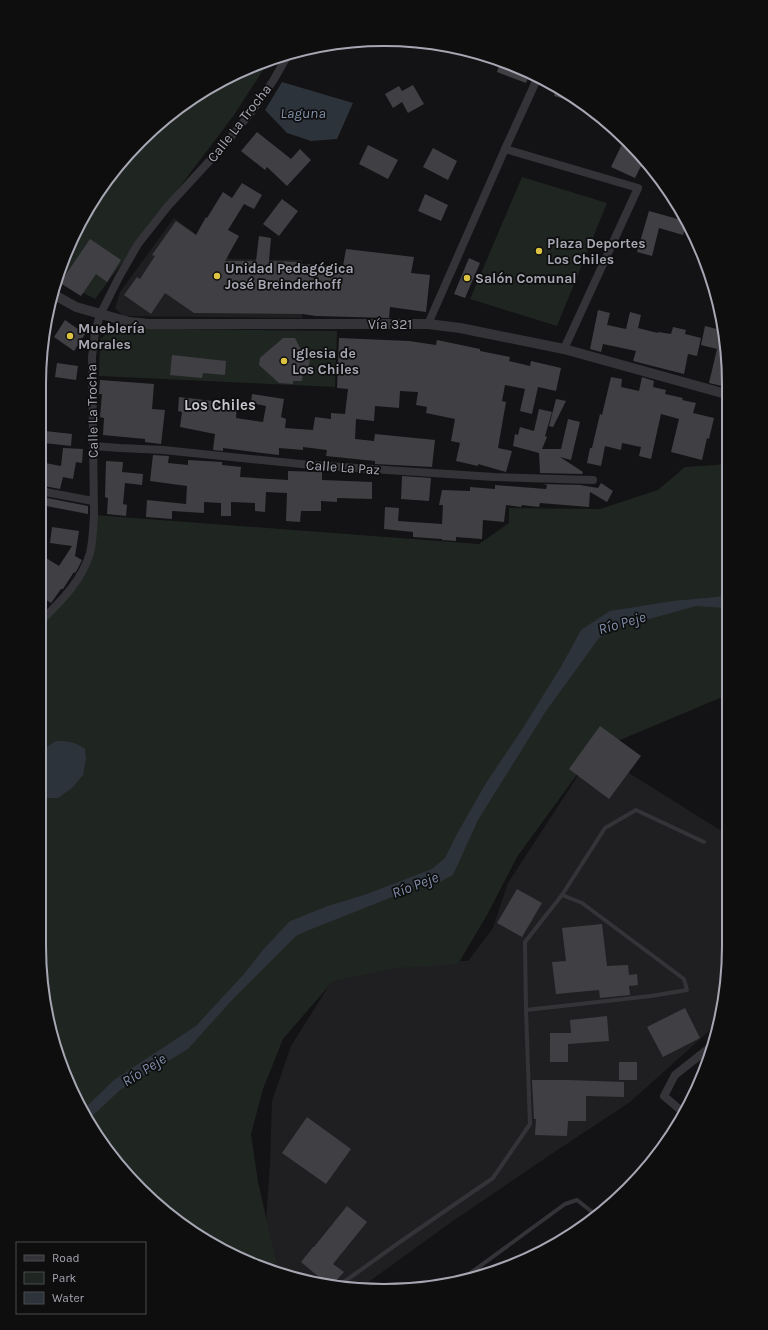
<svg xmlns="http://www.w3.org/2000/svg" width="768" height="1330" viewBox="0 0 768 1330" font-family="Karla,sans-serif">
<rect width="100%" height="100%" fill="#131214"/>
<!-- built -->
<g fill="#1f1f21">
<polygon points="174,218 230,259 302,260 302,318 123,316 115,308 120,292"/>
<polygon points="594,751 728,835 728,968 717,1024 630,1102 553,1153 450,1223 363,1286 294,1279 263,1265 270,1164 272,1101 291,1046 345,960 468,961 493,928 508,883"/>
</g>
<!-- green -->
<g fill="#1f2621">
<polygon points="269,61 234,115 95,299 57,279 85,211 125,156 174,110 232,74"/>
<polygon points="522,177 607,203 557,326 470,299"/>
<polygon points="112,328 337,331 335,387 99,376 100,340"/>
<polygon points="727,462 727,695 594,751 517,857 487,915 458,964 397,968 333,981 283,1039 263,1089 251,1134 258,1182 276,1261 270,1268 192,1233 110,1156 57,1057 39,946 39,623 78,578 91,546 94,515 479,544 509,523 509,508 600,509 658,490 685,467 717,465"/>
</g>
<!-- water -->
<g fill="#2d333b">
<polygon points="282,82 353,103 337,139 311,141 287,133 265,110"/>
<polygon points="727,596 727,608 696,606 617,628 599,638 546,711 478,820 453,875 440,882 425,884 304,932 296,936 231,1001 188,1049 120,1090 90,1118 85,1108 114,1080 196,1026 244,974 262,951 290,921 328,906 367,894 432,869 445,858 457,834 486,783 523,728 562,665 581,630 610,611 673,601"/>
<path d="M56 741C68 741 76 742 85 749L86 759 83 775 72 788 58 798H47L39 789V755L48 746Z"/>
</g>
<!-- building -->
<g fill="#404044">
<polygon points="501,60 530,73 526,83 497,72"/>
<polygon points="413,85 424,104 408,113 402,102 393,108 385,94 399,86 402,91"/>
<polygon points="557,85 579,103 554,96"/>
<polygon points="257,132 291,159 300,149 311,160 287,186 267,167 265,170 241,151"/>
<polygon points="625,138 644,160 635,178 611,167"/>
<polygon points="368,145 398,160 388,179 359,164"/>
<polygon points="433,148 457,161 448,180 423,167"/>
<polygon points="242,183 262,195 254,209 244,204 228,230 239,236 225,261 256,261 259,236 271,238 269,261 300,262 300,264 343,266 346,249 414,257 411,273 430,275 426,312 390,307 389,318 316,316 302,314 194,313 165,293 151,314 124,295 137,277 140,279 155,256 152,255 176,221 196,235 206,217 207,218 223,192 232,198"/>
<polygon points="425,194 448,205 441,221 418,211"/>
<polygon points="282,199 298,211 279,236 263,224"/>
<polygon points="649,211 685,221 686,224 683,235 659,228 652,256 637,252"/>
<polygon points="90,239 121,260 107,282 96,274 81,296 60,283"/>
<polygon points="469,258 480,263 465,298 454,294"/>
<polygon points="598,310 610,313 607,325 626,329 630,312 641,315 638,328 658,333 658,332 671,334 673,327 686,330 685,334 701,338 697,356 688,354 684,374 633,361 636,351 603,344 601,352 590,349"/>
<polygon points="65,320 85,334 74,351 54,337"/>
<polygon points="705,326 724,331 726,339 726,387 709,383 717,349 701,345"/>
<polygon points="283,338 295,338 302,352 310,352 309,370 303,370 302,381 293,381 293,384 279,383 259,365 260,358"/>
<polygon points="339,338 409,341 436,345 437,340 480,349 480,351 510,357 509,361 530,366 531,361 561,368 556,391 538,387 532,414 520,411 525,389 505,385 502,401 506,402 498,448 512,451 506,472 478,464 478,466 456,461 460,443 451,441 455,419 426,413 427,407 416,405 418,392 400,391 399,408 375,406 374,421 356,419 355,439 374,441 375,434 435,440 432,467 375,464 375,461 326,456 327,450 303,447 303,450 279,448 279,455 223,448 223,451 213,450 215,434 180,427 182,412 178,411 179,397 221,402 221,400 237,402 236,418 263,422 266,406 251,403 252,394 284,399 281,417 286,419 285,428 313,430 315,417 331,419 331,413 345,414 348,389 337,388"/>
<polygon points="172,355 226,361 225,375 203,373 202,378 170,375"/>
<polygon points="57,363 78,366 76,380 55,377"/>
<polygon points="611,377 622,379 621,387 639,391 642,377 654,381 653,387 666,390 665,394 683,398 682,400 696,403 693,413 714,418 709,439 707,438 702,460 671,452 679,419 661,414 651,459 639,456 641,447 622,443 621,450 605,446 601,466 587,463 590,448 592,448 600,414 602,415"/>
<polygon points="100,380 154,384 152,409 165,410 161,444 145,442 145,439 103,435 104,418 100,417 102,394 99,394"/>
<polygon points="556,399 566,401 553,427 549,426"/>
<polygon points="539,409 552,412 545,436 547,437 542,449 561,449 568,419 580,422 571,460 560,457 583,472 582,474 540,473 539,453 513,446 515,434 518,435 520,427 534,431"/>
<polygon points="45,431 72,434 71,446 44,443"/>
<polygon points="63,448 83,449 82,463 76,462 73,479 63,477 60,489 44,486 44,484 40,483 40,462 61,466"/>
<polygon points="153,455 169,456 168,463 188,465 188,460 222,462 222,465 241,467 240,477 288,480 288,471 322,472 322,480 372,482 372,499 337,498 337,502 321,501 321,511 301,511 300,522 286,521 287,493 266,492 265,512 255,511 255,503 231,502 231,516 221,516 221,503 204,502 204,513 172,511 172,519 146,517 147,500 186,504 187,486 150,481"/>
<polygon points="106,461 123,462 122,472 143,474 142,485 125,483 123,504 127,505 126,516 107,514 108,498 105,497"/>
<polygon points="402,476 431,478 429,501 401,499"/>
<polygon points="601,483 613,491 607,502 590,492 589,507 540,503 539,507 522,505 521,507 506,505 504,522 483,520 482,539 456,537 456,541 442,540 442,539 413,537 413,532 384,529 385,507 399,508 398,521 442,524 443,505 439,505 442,490 470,491 470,487 495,489 495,485 546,489 547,485 543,484 580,485 598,488"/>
<polygon points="42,497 88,506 88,514 41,505"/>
<polygon points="52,527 79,531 75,556 82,560 77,570 75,573 74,572 63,589 61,589 51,603 42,597 47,590 39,586 39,569 46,558 59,566 72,546 50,543"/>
<polygon points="600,726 641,756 609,799 569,769"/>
<polygon points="517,889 542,903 522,937 497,923"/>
<polygon points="602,924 607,966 628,965 629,975 637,974 638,985 629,986 630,995 600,998 599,990 556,994 552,962 566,961 562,928"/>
<polygon points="685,1008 700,1038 663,1057 647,1027"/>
<polygon points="607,1016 609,1041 568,1044 568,1062 550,1062 550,1033 571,1033 570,1020"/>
<rect x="619" y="1062" width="18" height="18"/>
<polygon points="532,1080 568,1080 624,1082 624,1097 586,1096 586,1121 568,1121 567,1136 535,1135 536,1119 534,1119"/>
<polygon points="307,1117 351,1149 326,1184 282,1153"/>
<polygon points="347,1206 367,1222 333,1264 344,1272 334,1283 325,1282 301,1262 313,1247 314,1247"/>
</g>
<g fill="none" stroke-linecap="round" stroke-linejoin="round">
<!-- service -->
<g stroke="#343438" stroke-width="4">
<polyline points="526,1010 651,996 687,990 684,979 582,903 562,895"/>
<polyline points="465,1277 565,1204 577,1200 596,1215"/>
<polyline points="341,1284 397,1244 493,1178 530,1124 526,1010 525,942 562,895 605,828 636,810 704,842"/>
</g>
<!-- minor -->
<g stroke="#343438" stroke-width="8">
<polyline points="505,149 538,77"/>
<polyline points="428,324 505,149 638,188 564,349"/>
<polyline points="93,446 120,448 163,450 311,465 494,477 593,480"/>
<polyline points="40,491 93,501"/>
<path d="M39 623C59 603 82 581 90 553 93 541 93 528 94 515L92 357 95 332 100 315 119 277 138 244 168 206 226 143 252 111 273 81 289 53"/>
<polyline points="685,1114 664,1096 675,1075 713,1045"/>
</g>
<!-- tertiary -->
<polyline stroke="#343438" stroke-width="10" points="51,293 76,307 129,322 149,324 428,324 460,328 564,349 726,394"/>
</g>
<!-- markers -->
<g fill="#dcc442" stroke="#0e0e0f" stroke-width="1.5">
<circle cx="539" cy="251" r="4"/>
<circle cx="217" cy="276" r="4"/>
<circle cx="467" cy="278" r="4"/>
<circle cx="70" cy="336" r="4"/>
<circle cx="284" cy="361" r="4"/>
</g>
<g text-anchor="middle" stroke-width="3.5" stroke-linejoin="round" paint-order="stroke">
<!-- street labels -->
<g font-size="14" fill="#a6a7b3" stroke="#0e0e0f">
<text transform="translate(239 123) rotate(-52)" y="5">Calle La Trocha</text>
<text x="390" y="329">Vía 321</text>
<text transform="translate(92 411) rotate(-91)" y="5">Calle La Trocha</text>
<text transform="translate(343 467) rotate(4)" y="5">Calle La Paz</text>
</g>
<!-- poi labels -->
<g font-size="14" font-weight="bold" fill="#a6a7b3" stroke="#0e0e0f" text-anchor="start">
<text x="547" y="248">Plaza Deportes<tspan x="547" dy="16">Los Chiles</tspan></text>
<text x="225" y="273">Unidad Pedagógica<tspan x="225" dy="16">José Breinderhoff</tspan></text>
<text x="475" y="283">Salón Comunal</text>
<text x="78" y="333">Mueblería<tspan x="78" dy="16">Morales</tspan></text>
<text x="292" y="358">Iglesia de<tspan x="292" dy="16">Los Chiles</tspan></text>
</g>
<!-- water labels -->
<g font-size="15" font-style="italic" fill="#808faa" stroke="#0e0e0f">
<text x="303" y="118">Laguna</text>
<text transform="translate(622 623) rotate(-16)" y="5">Río Peje</text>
<text transform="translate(415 885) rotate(-21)" y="5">Río Peje</text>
<text transform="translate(144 1070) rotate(-32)" y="5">Río Peje</text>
</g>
<!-- neighbourhood labels -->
<g font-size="15" font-weight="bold" fill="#c6c7cf" stroke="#0e0e0f">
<text x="220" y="410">Los Chiles</text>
</g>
</g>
<!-- crop -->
<path d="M0 0H768V1330H0ZM384 46H384A338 338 0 0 1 722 384V946A338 338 0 0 1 384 1284H384A338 338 0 0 1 46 946V384A338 338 0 0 1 384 46Z" fill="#0e0e0f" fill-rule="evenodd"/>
<path fill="none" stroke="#a6a7b3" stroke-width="2" d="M384 46H384A338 338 0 0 1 722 384V946A338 338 0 0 1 384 1284H384A338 338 0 0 1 46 946V384A338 338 0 0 1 384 46Z"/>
<!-- legend -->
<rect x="16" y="1242" width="130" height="72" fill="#0e0e0f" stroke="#4b4b51"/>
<rect x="24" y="1255" width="20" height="6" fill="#343438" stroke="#4b4b51"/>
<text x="52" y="1262" font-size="12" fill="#a6a7b3">Road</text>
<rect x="24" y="1272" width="20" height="12" fill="#1f2621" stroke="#4b4b51"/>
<text x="52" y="1282" font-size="12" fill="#a6a7b3">Park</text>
<rect x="24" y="1292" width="20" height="12" fill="#2d333b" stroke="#4b4b51"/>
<text x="52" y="1302" font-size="12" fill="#a6a7b3">Water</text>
</svg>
